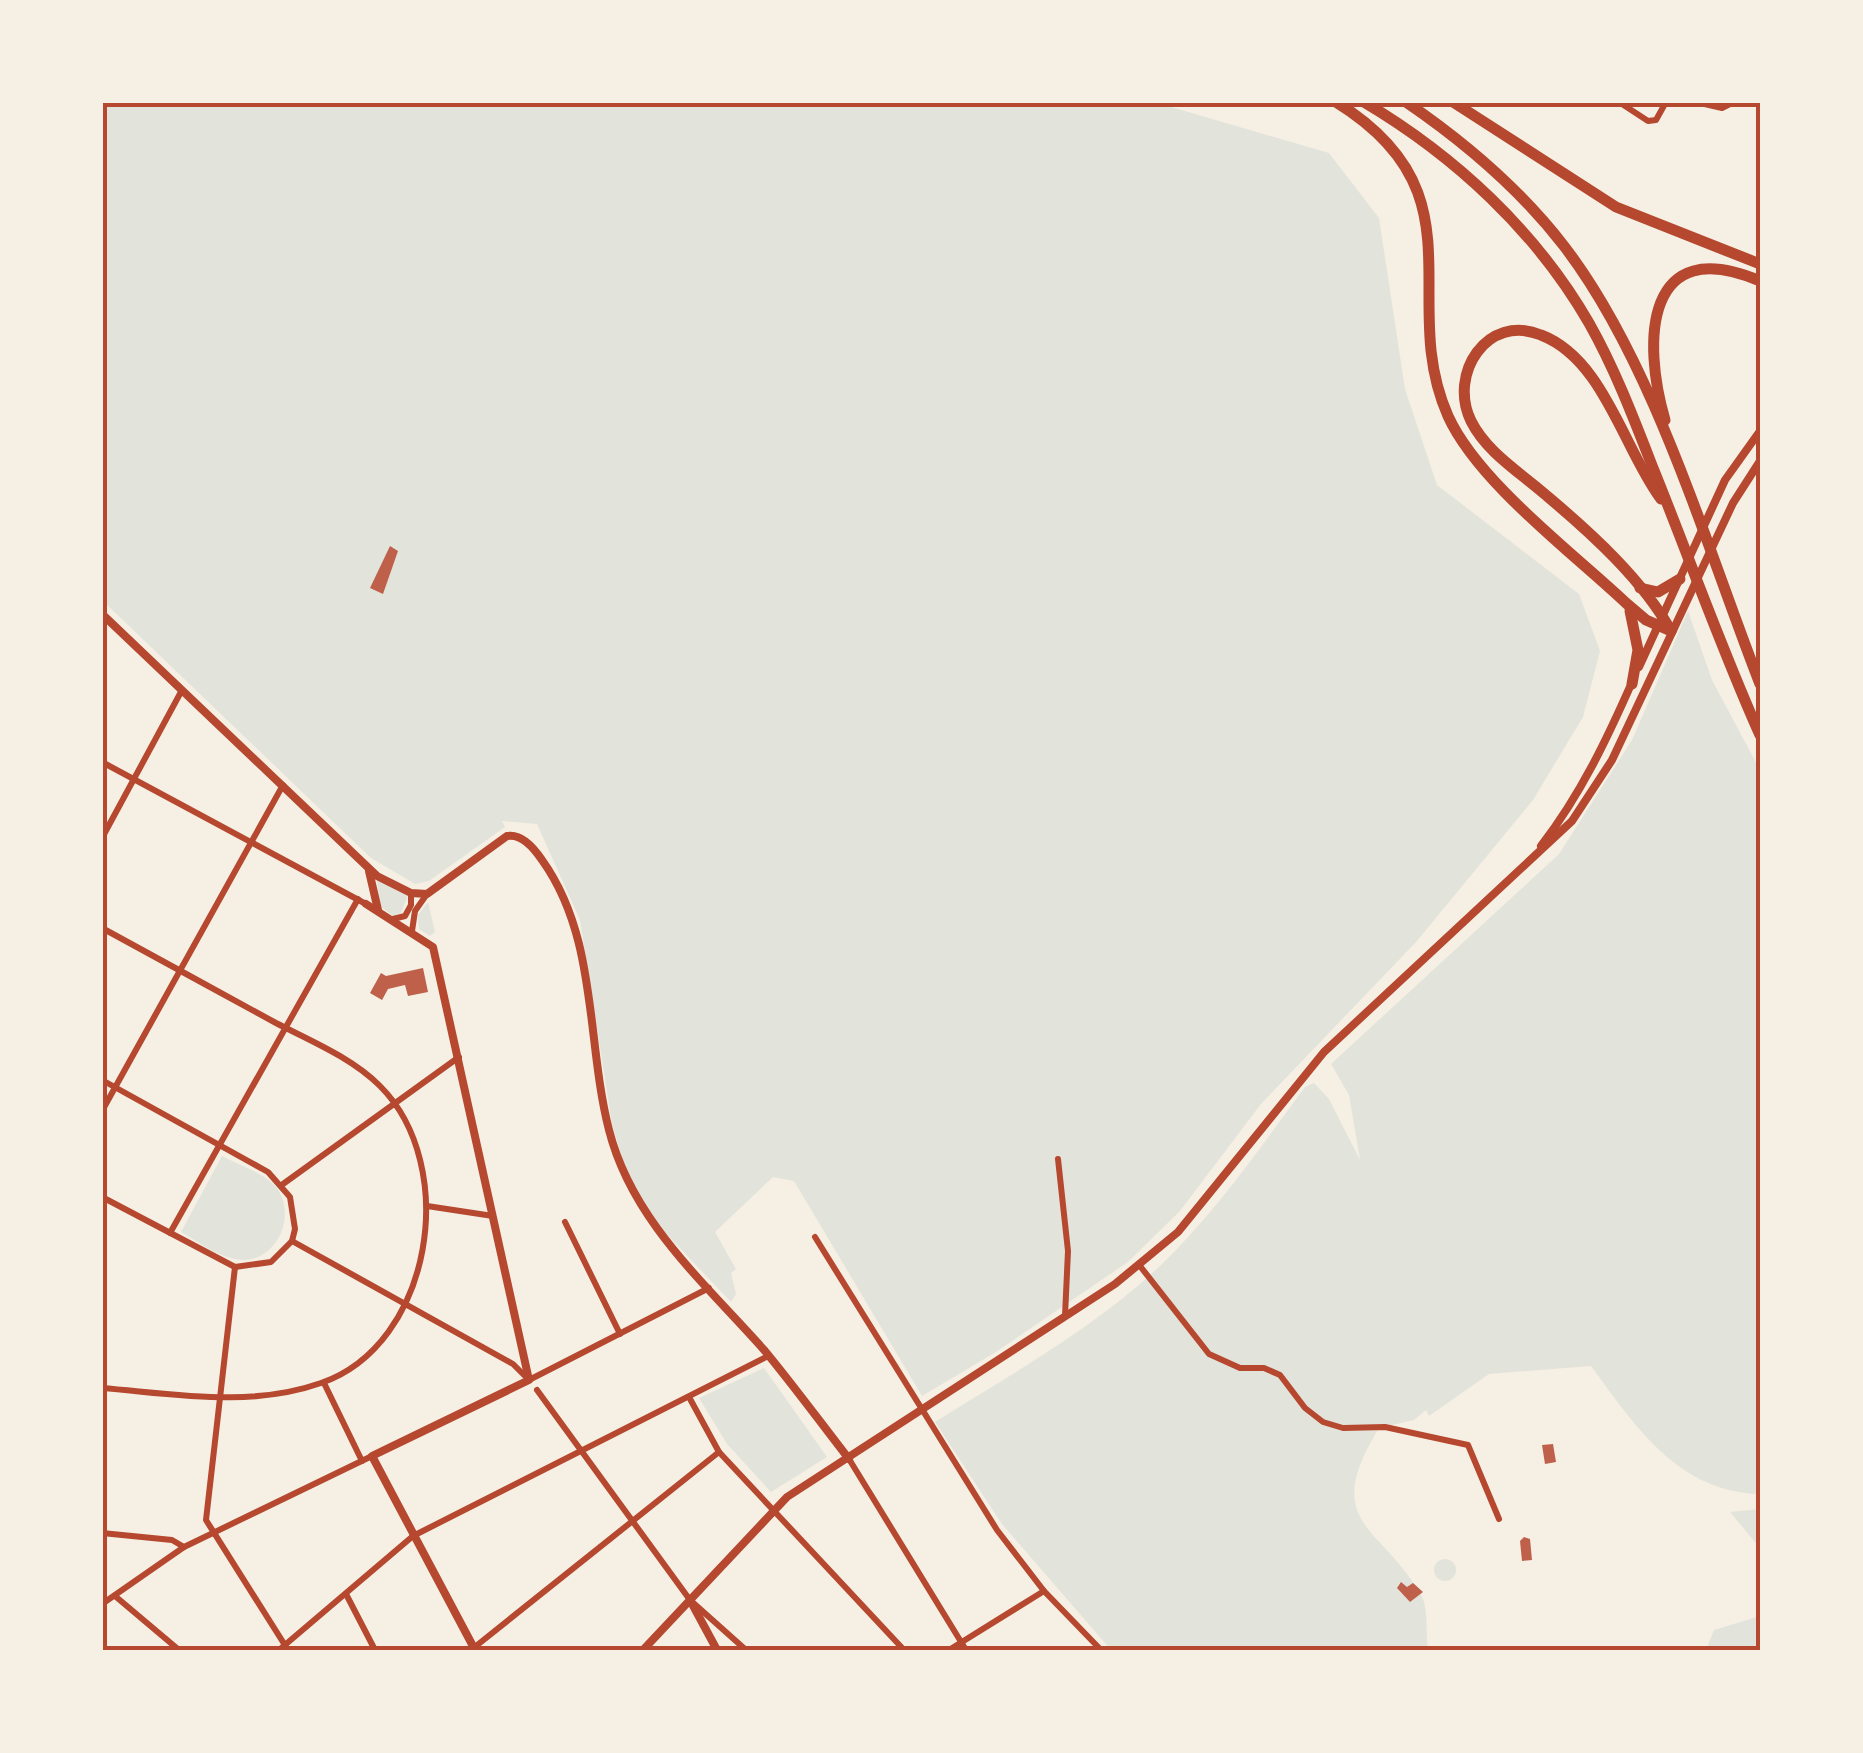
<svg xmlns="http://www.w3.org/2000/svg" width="1863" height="1753" viewBox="0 0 1863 1753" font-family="'IBM Plex Sans',sans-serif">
<rect width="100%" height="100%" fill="#f6efe4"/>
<!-- green -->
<g fill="#e2e4dc">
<polygon points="1154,102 1329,153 1379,218 1405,389 1437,485 1579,594 1600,651 1583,717 1533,800 1417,941 1261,1104 1180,1211 1128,1262 996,1352 922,1396 794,1181 773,1177 715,1232 736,1269 731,1273 736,1294 731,1302 656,1223 627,1175 612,1124 580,920 537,824 502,821 505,827 429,881 415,884 371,858 103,601 102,103"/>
<path d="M1688 611 1712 680 1760 770V1494C1678 1492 1635 1426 1591 1366L1489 1374 1429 1416 1426 1410 1414 1420 1379 1428C1319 1526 1382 1524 1422 1597 1428 1608 1426 1635 1428 1650H1111L1002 1524 935 1422C1011 1374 1095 1328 1161 1265 1216 1212 1260 1148 1305 1087L1314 1083 1329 1099 1360 1160 1349 1095 1331 1064 1559 854 1632 740Z"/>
<polygon points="377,879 408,895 401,913 393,916 380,906"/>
<polygon points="428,902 435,932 430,936 419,929 418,915"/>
<path d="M222 1156C237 1164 258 1171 271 1182 299 1206 282 1258 245 1260 222 1260 200 1243 181 1232Z"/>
<polygon points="764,1368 827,1457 771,1492 727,1444 699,1398"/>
<polygon points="1760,1509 1760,1548 1730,1512"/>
<circle cx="1445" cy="1570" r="11"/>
<polygon points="1760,1616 1760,1650 1706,1650 1714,1630"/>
</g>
<!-- building -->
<g fill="#bf614a">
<polygon points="390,546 398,551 383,594 370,588"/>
<polygon points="423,968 428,992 408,996 405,985 388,989 382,1000 370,993 381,973 386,976"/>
<polygon points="1553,1444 1556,1462 1545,1464 1542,1445"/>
<polygon points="1524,1537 1530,1539 1532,1560 1522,1561 1520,1541"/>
<polygon points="1401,1582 1407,1587 1413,1583 1423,1592 1410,1602 1397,1588"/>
</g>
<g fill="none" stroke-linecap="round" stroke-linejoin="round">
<!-- minor -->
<g stroke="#b5482f" stroke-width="6">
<polyline points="1619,102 1648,121 1656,120 1666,102"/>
<polyline points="1696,102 1722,108 1734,102"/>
<polyline points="102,762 366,904"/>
<polyline points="102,838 182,690"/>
<polyline points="393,919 405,916 411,905 411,893"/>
<path d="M102 928C160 960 218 991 276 1023 311 1041 352 1058 380 1086 460 1166 433 1344 321 1383 250 1408 175 1394 102 1388"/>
<polyline points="412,931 415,911 427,894"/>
<polyline points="102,1080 268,1172 290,1197 295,1229 292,1241 271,1262 235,1267 102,1197"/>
<polyline points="102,1111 283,785"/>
<polyline points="1058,1159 1068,1251 1065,1316"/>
<polyline points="283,1184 459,1057"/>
<polyline points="427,1206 493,1216"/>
<polyline points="565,1222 620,1334"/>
<polyline points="170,1233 358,899"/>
<polyline points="815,1237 997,1530 1044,1591 1101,1650"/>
<polyline points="292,1241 513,1364 529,1380 709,1288"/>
<polyline points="1140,1266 1209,1354 1240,1368 1264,1368 1280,1375 1305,1408 1323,1422 1343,1428 1385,1427 1468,1445 1499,1519"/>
<polyline points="235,1267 206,1520 288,1650"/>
<polyline points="324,1383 362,1461"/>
<polyline points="537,1390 690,1600 746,1650"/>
<polyline points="689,1397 719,1452 904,1650"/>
<polyline points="849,1459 966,1650"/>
<polyline points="102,1533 172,1540 184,1547"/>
<polyline points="346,1594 375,1650"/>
<polyline points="115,1596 179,1650"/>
<polyline points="102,1604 184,1547 372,1456"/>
<polyline points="279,1650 413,1536 768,1356"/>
<polyline points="471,1650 719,1452"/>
<polyline points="949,1650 1044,1591"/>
</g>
<!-- tertiary -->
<g stroke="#b5482f" stroke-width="8">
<path d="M102 614 377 876 411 893 427 894 507 836C522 833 534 848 542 860 598 938 586 1040 609 1130 632 1221 705 1283 765 1351 794 1386 821 1423 849 1459"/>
<polyline points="1639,667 1725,480 1760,431"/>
<path d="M1541 846C1581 794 1607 739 1633 680"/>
<polyline points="369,871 378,910"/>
<polyline points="366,904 433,947 529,1380 372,1456 475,1650"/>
<polyline points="690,1600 717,1650"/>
<polyline points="643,1650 787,1497 1115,1284 1178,1232 1324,1052 1572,821 1612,760 1733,503 1760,461"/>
</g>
<!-- motorway -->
<g stroke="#b5482f" stroke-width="11">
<path d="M1336 102C1485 194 1396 299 1448 416 1478 482 1572 552 1626 603L1646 620 1671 631"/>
<path d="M1364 102C1455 156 1536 231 1589 323 1615 369 1634 419 1653 468 1689 557 1721 648 1760 735"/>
<path d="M1406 102C1466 143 1520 189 1564 246 1654 363 1706 546 1760 684"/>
<polyline points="1453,102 1616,207 1760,264"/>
<path d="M1665 420C1642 341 1645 232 1760 281"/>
<path d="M1661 499C1624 450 1604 359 1541 335 1487 313 1448 374 1471 421 1487 453 1521 473 1547 496 1591 533 1643 580 1671 631"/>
<polyline points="1640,588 1658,592 1680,579"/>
<polyline points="1630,611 1638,650 1632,684"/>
</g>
</g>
<!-- border -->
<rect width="1863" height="1753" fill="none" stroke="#f6efe4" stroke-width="210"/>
<rect x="105" y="105" width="1653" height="1543" fill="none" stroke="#b5482f" stroke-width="4"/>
</svg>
